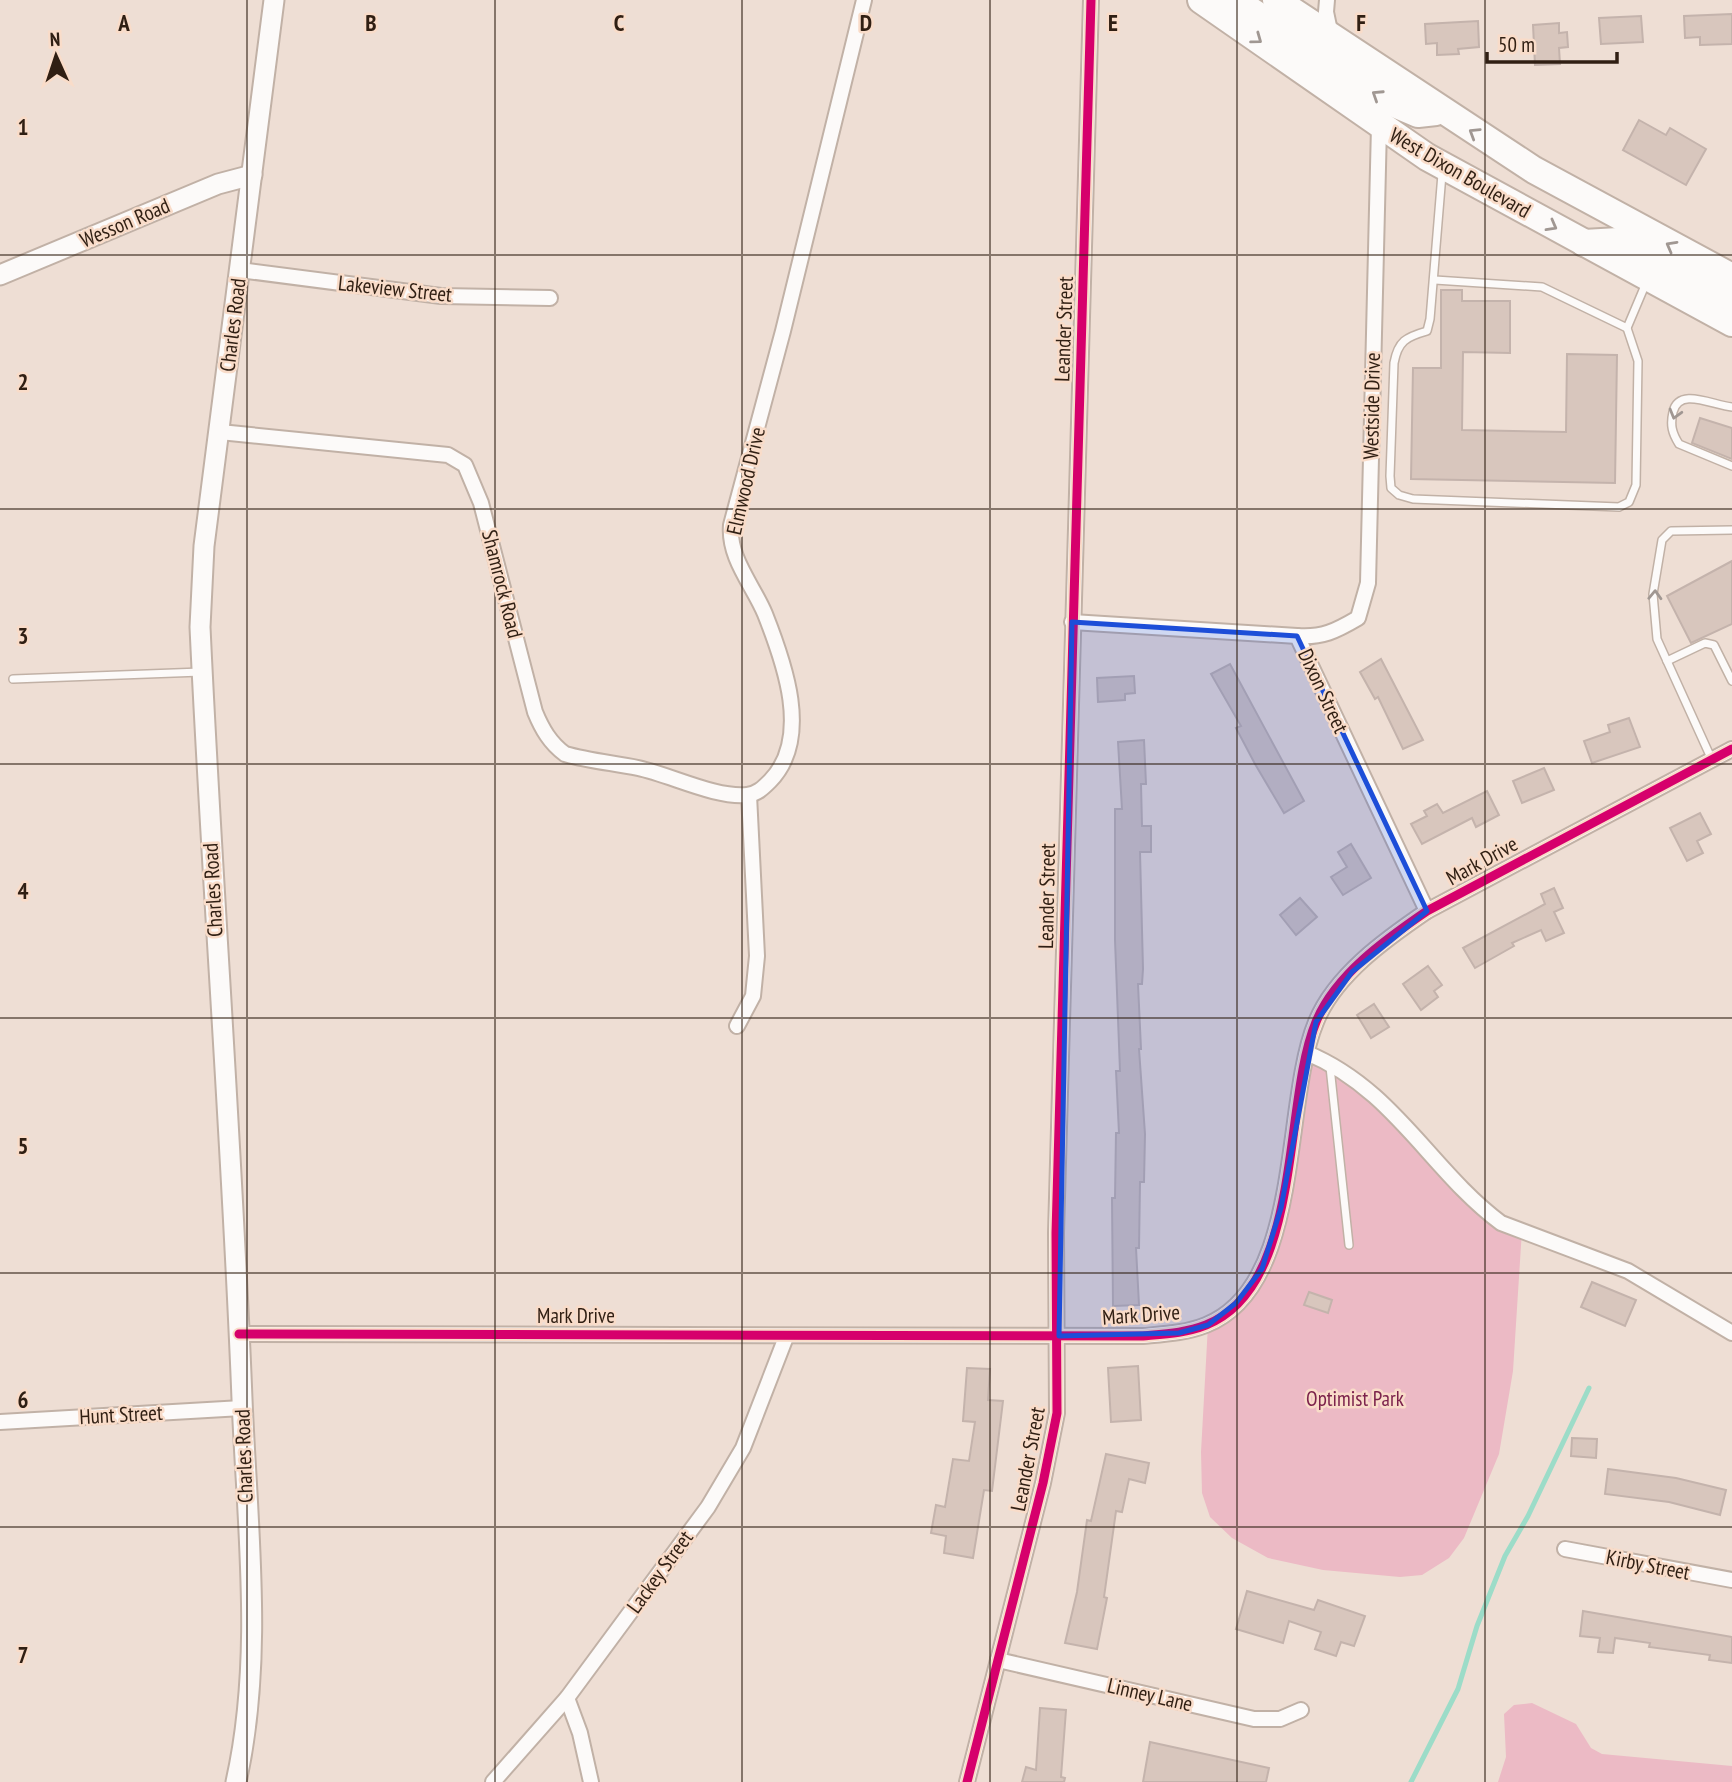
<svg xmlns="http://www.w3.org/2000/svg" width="1732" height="1782" viewBox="0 0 1732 1782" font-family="'PT Sans Narrow',sans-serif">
<rect width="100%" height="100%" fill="#eeded4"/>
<!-- green -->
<g fill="#ecbac5">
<polygon points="1307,1053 1330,1063 1486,1211 1522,1230 1513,1371 1499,1454 1464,1538 1449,1558 1422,1575 1400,1577 1323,1570 1268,1558 1232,1538 1210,1517 1202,1493 1201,1452 1208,1325 1262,1269"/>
<polygon points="1532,1703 1576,1724 1591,1748 1602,1754 1732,1766 1732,1782 1498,1782 1506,1757 1504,1714 1514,1705"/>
</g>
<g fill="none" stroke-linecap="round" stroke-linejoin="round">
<!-- stream -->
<polyline stroke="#9cdcc8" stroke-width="5" points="1411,1782 1458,1689 1477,1626 1505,1556 1528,1516 1589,1388"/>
</g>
<!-- building -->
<g fill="#d8c6bd" stroke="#c4b3ac" stroke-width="2">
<polygon points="1732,14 1732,44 1700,45 1700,37 1685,38 1684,16"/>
<polygon points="1641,16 1643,42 1601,44 1599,18"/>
<polygon points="1478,21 1479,47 1458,49 1459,54 1437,55 1437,43 1426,44 1425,24"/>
<polygon points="1559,23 1559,33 1567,32 1568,47 1559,48 1560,64 1535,65 1533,25"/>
<polygon points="1639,120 1666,135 1670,128 1706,149 1686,185 1623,150"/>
<polygon points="1441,290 1462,290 1462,301 1510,301 1510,353 1463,352 1462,430 1566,432 1567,354 1617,355 1615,483 1411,479 1413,368 1441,368"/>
<polygon points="1700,418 1732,428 1732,459 1692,443"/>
<polygon points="1732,561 1732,624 1691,643 1667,596"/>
<polygon points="1381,659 1423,740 1403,749 1378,697 1375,699 1360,672"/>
<polygon points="1230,664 1304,801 1284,813 1255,764 1236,728 1241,726 1211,674"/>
<polygon points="1134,676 1135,693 1125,694 1125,700 1098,702 1097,678"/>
<polygon points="1629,718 1640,747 1592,763 1584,741 1610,732 1608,725"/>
<polygon points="1144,740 1146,784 1141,784 1142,826 1151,826 1151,852 1140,852 1143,969 1142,984 1138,984 1141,1049 1139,1049 1145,1134 1144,1182 1140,1182 1139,1248 1136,1248 1139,1305 1113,1306 1112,1198 1115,1198 1116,1133 1119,1133 1116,1071 1120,1071 1115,940 1115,809 1122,809 1118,742"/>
<polygon points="1544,768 1554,790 1522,803 1513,781"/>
<polygon points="1487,791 1499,815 1476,827 1472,818 1422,844 1411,824 1427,816 1424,811 1437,804 1443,813"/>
<polygon points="1700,813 1711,834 1697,841 1703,853 1687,861 1670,828"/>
<polygon points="1351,844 1371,878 1343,895 1331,877 1347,867 1338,852"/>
<polygon points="1554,888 1563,908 1554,912 1564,933 1546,941 1541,930 1512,943 1514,946 1475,968 1463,948 1545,904 1541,894"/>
<polygon points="1300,898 1317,917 1296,935 1280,915"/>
<polygon points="1428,966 1442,985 1434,991 1438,997 1421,1010 1403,984"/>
<polygon points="1374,1004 1389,1027 1371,1038 1357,1015"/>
<polygon points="1592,1282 1636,1300 1625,1326 1581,1307"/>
<polygon points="1309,1292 1332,1300 1328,1313 1304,1305"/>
<polygon points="1138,1366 1141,1420 1111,1422 1108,1368"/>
<polygon points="967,1368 990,1369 988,1400 1003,1401 992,1491 984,1490 973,1558 944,1553 946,1536 931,1533 936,1505 945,1507 953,1459 969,1461 975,1422 963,1421"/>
<polygon points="1572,1438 1597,1439 1596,1458 1571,1456"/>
<polygon points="1106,1454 1149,1463 1145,1483 1129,1479 1122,1512 1116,1511 1104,1597 1107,1598 1097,1649 1065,1643 1077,1592 1087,1520 1091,1521"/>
<polygon points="1608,1469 1676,1478 1726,1490 1720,1515 1669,1502 1605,1494"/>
<polygon points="1247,1591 1314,1610 1318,1600 1365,1616 1354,1646 1341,1642 1336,1656 1315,1649 1321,1632 1289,1621 1283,1643 1236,1629"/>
<polygon points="1583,1611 1732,1637 1732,1663 1709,1660 1710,1655 1649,1647 1650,1643 1615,1638 1613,1653 1598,1652 1600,1638 1580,1636"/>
<polygon points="1040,1708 1066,1710 1061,1777 1065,1778 1064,1782 1022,1782 1026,1767 1036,1770"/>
<polygon points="1150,1742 1269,1768 1266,1782 1143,1782"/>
</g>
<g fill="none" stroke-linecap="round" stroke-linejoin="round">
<defs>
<g id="lane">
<path d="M1442 174 1430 319 1427 331C1406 337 1398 341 1394 363L1390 476 1391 488 1399 495 1413 499 1619 507 1629 502 1636 485 1638 361 1627 328 1646 283"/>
<polyline points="1435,280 1542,287 1627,328"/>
<path d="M1732 407C1714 406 1679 386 1673 412 1670 425 1672 433 1679 444L1732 466"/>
<polyline points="1667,661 1705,643 1714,645 1732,681"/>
<polyline points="13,679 201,672"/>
<polyline points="1712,760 1657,639 1653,594 1662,540 1671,531 1732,530"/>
<polyline points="1330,1067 1349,1245"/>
</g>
<g id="street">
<polyline points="1327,0 1326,12 1331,36"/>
<polyline points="240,270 441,296 550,298"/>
<path d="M220 432 448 455 465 465 481 503 535 712C542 729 550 743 565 754 589 761 614 763 638 768 671 775 715 798 747 795 757 794 763 788 770 781 812 738 784 662 765 614 753 585 728 558 731 525L783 331 864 0"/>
<polyline points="1072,622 1297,636 1427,911"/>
<path d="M1297 636C1322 638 1336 631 1358 618L1368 583 1379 126"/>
<polyline points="737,1026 753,996 757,956 749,795"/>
<path d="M1307 1053C1394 1089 1431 1171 1501 1223L1628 1271 1732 1333"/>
<path d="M239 1334 1143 1336C1165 1334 1186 1333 1206 1325 1304 1286 1282 1104 1316 1022 1335 975 1386 939 1427 911L1732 749"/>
<polyline points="0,1422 242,1408"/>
<polyline points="1565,1549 1732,1580"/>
<polyline points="998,1660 1254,1719 1280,1719 1301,1710"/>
<polyline points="567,1698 580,1733 591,1782"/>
<polyline points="493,1782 567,1698 708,1507 743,1448 786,1337"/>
<polyline points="967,1782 1043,1483 1057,1413 1056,1233 1091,0"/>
</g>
<g id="secondary">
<polyline points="0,275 218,184 252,175"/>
<path d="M236 1782C264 1658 247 1525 242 1399 232 1142 212 885 200 627L204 546 274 0"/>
</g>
<g id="highway">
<polyline points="1201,0 1427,157 1732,323"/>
<polyline points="1235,0 1385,100 1418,114 1436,112"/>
<polyline points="1276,0 1534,170 1732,277"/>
<polyline points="1584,243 1619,241 1732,298"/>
</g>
</defs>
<!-- lane casing -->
<use href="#lane" stroke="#c1b1a6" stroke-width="10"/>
<!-- street casing -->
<use href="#street" stroke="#c1b1a6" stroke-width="18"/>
<!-- secondary casing -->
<use href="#secondary" stroke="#c1b1a6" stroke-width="23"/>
<!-- highway casing -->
<use href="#highway" stroke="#c1b1a6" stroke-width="30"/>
<!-- lane -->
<use href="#lane" stroke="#fcfaf9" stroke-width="7"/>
<!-- street -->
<use href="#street" stroke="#fcfaf9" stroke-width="14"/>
<!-- secondary -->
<use href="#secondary" stroke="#fcfaf9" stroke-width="19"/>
<!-- highway -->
<use href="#highway" stroke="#fcfaf9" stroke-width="26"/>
<defs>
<g id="cycleway">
<path d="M239 1334 1143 1336C1165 1334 1186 1333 1206 1325 1304 1286 1282 1104 1316 1022 1335 975 1386 939 1427 911L1732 749"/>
<polyline points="967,1782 1043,1483 1057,1413 1056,1233 1091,0"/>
</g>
</defs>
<!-- cycleway casing -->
<use href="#cycleway" stroke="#f9dcc9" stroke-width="13"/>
<!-- cycleway -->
<use href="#cycleway" stroke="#d6006c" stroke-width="9"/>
</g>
<!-- one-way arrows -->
<defs><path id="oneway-chevron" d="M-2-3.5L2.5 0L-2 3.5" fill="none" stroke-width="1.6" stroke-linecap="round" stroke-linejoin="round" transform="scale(1.75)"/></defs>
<g stroke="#a09792">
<use href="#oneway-chevron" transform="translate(1257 39) rotate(36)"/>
<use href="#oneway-chevron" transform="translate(1377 95) rotate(-147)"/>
<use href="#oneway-chevron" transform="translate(1474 133) rotate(-148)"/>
<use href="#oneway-chevron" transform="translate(1552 226) rotate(29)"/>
<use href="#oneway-chevron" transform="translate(1671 246) rotate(-151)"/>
<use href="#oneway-chevron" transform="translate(1675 414) rotate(106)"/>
<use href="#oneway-chevron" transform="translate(1655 595) rotate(-88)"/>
</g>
<!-- marked area -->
<path fill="#1d4ed8" fill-opacity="0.2" stroke="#1d4ed8" stroke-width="5" stroke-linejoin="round" d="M1072 622 1297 636 1427 911 1352 972 1316 1022 1281 1208 1262 1269 1236 1303 1208 1325 1179 1333 1059 1336Z"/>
<!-- grid -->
<path fill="none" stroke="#301f13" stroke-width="2" stroke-opacity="0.55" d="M247 0V1782M495 0V1782M742 0V1782M990 0V1782M1237 0V1782M1485 0V1782M0 255H1732M0 509H1732M0 764H1732M0 1018H1732M0 1273H1732M0 1527H1732"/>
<g text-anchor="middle" stroke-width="5" stroke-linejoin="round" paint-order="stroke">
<!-- street labels -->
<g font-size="21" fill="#301f13" stroke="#f9dcc9">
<text transform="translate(1460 173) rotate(30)" y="7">West Dixon Boulevard</text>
<text transform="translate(125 223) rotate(-23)" y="7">Wesson Road</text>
<text transform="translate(395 289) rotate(6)" y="7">Lakeview Street</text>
<text transform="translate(233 325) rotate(-83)" y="7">Charles Road</text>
<text transform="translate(1064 329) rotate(-88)" y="7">Leander Street</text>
<text transform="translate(1372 406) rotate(-89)" y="7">Westside Drive</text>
<text transform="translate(746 481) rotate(-77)" y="7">Elmwood Drive</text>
<text transform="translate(502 584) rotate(76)" y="7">Shamrock Road</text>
<text transform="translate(1323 691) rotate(65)" y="7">Dixon Street</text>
<text transform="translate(1482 861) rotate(-29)" y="7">Mark Drive</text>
<text transform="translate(213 890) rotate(-93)" y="7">Charles Road</text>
<text transform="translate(1047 896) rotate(-89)" y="7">Leander Street</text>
<text transform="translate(1141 1315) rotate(-4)" y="7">Mark Drive</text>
<text x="576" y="1323">Mark Drive</text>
<text transform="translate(121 1415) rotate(-3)" y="7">Hunt Street</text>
<text transform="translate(244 1456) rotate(-92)" y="7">Charles Road</text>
<text transform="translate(1028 1459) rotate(-79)" y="7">Leander Street</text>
<text transform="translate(1648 1565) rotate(11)" y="7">Kirby Street</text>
<text transform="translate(660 1572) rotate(-54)" y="7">Lackey Street</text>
<text transform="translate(1150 1695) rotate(13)" y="7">Linney Lane</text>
</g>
<!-- park labels -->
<g font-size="21" fill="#7c224c" stroke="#f9dcc9">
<text x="1355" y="1406">Optimist Park</text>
</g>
</g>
<g font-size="23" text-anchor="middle" font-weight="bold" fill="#301f13" stroke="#f9dcc9" stroke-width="5" stroke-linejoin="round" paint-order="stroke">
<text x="124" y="31">A</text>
<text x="371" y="31">B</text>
<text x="619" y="31">C</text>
<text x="866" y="31">D</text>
<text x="1113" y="31">E</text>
<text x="1361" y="31">F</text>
<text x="23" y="135">1</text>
<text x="23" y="390">2</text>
<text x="23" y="644">3</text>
<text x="23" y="899">4</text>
<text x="23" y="1154">5</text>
<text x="23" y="1408">6</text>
<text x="23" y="1663">7</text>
</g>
<!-- north arrow -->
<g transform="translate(56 56) rotate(357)" stroke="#f9dcc9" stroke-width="5" paint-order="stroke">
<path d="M0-5L12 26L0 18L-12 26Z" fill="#301f13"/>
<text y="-10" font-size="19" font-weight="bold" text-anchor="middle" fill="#301f13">N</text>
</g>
<!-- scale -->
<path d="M1487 52v10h130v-10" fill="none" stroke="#301f13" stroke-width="3.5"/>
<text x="1498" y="52" font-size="21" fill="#301f13" stroke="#f9dcc9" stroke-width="5" paint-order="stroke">50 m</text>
</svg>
